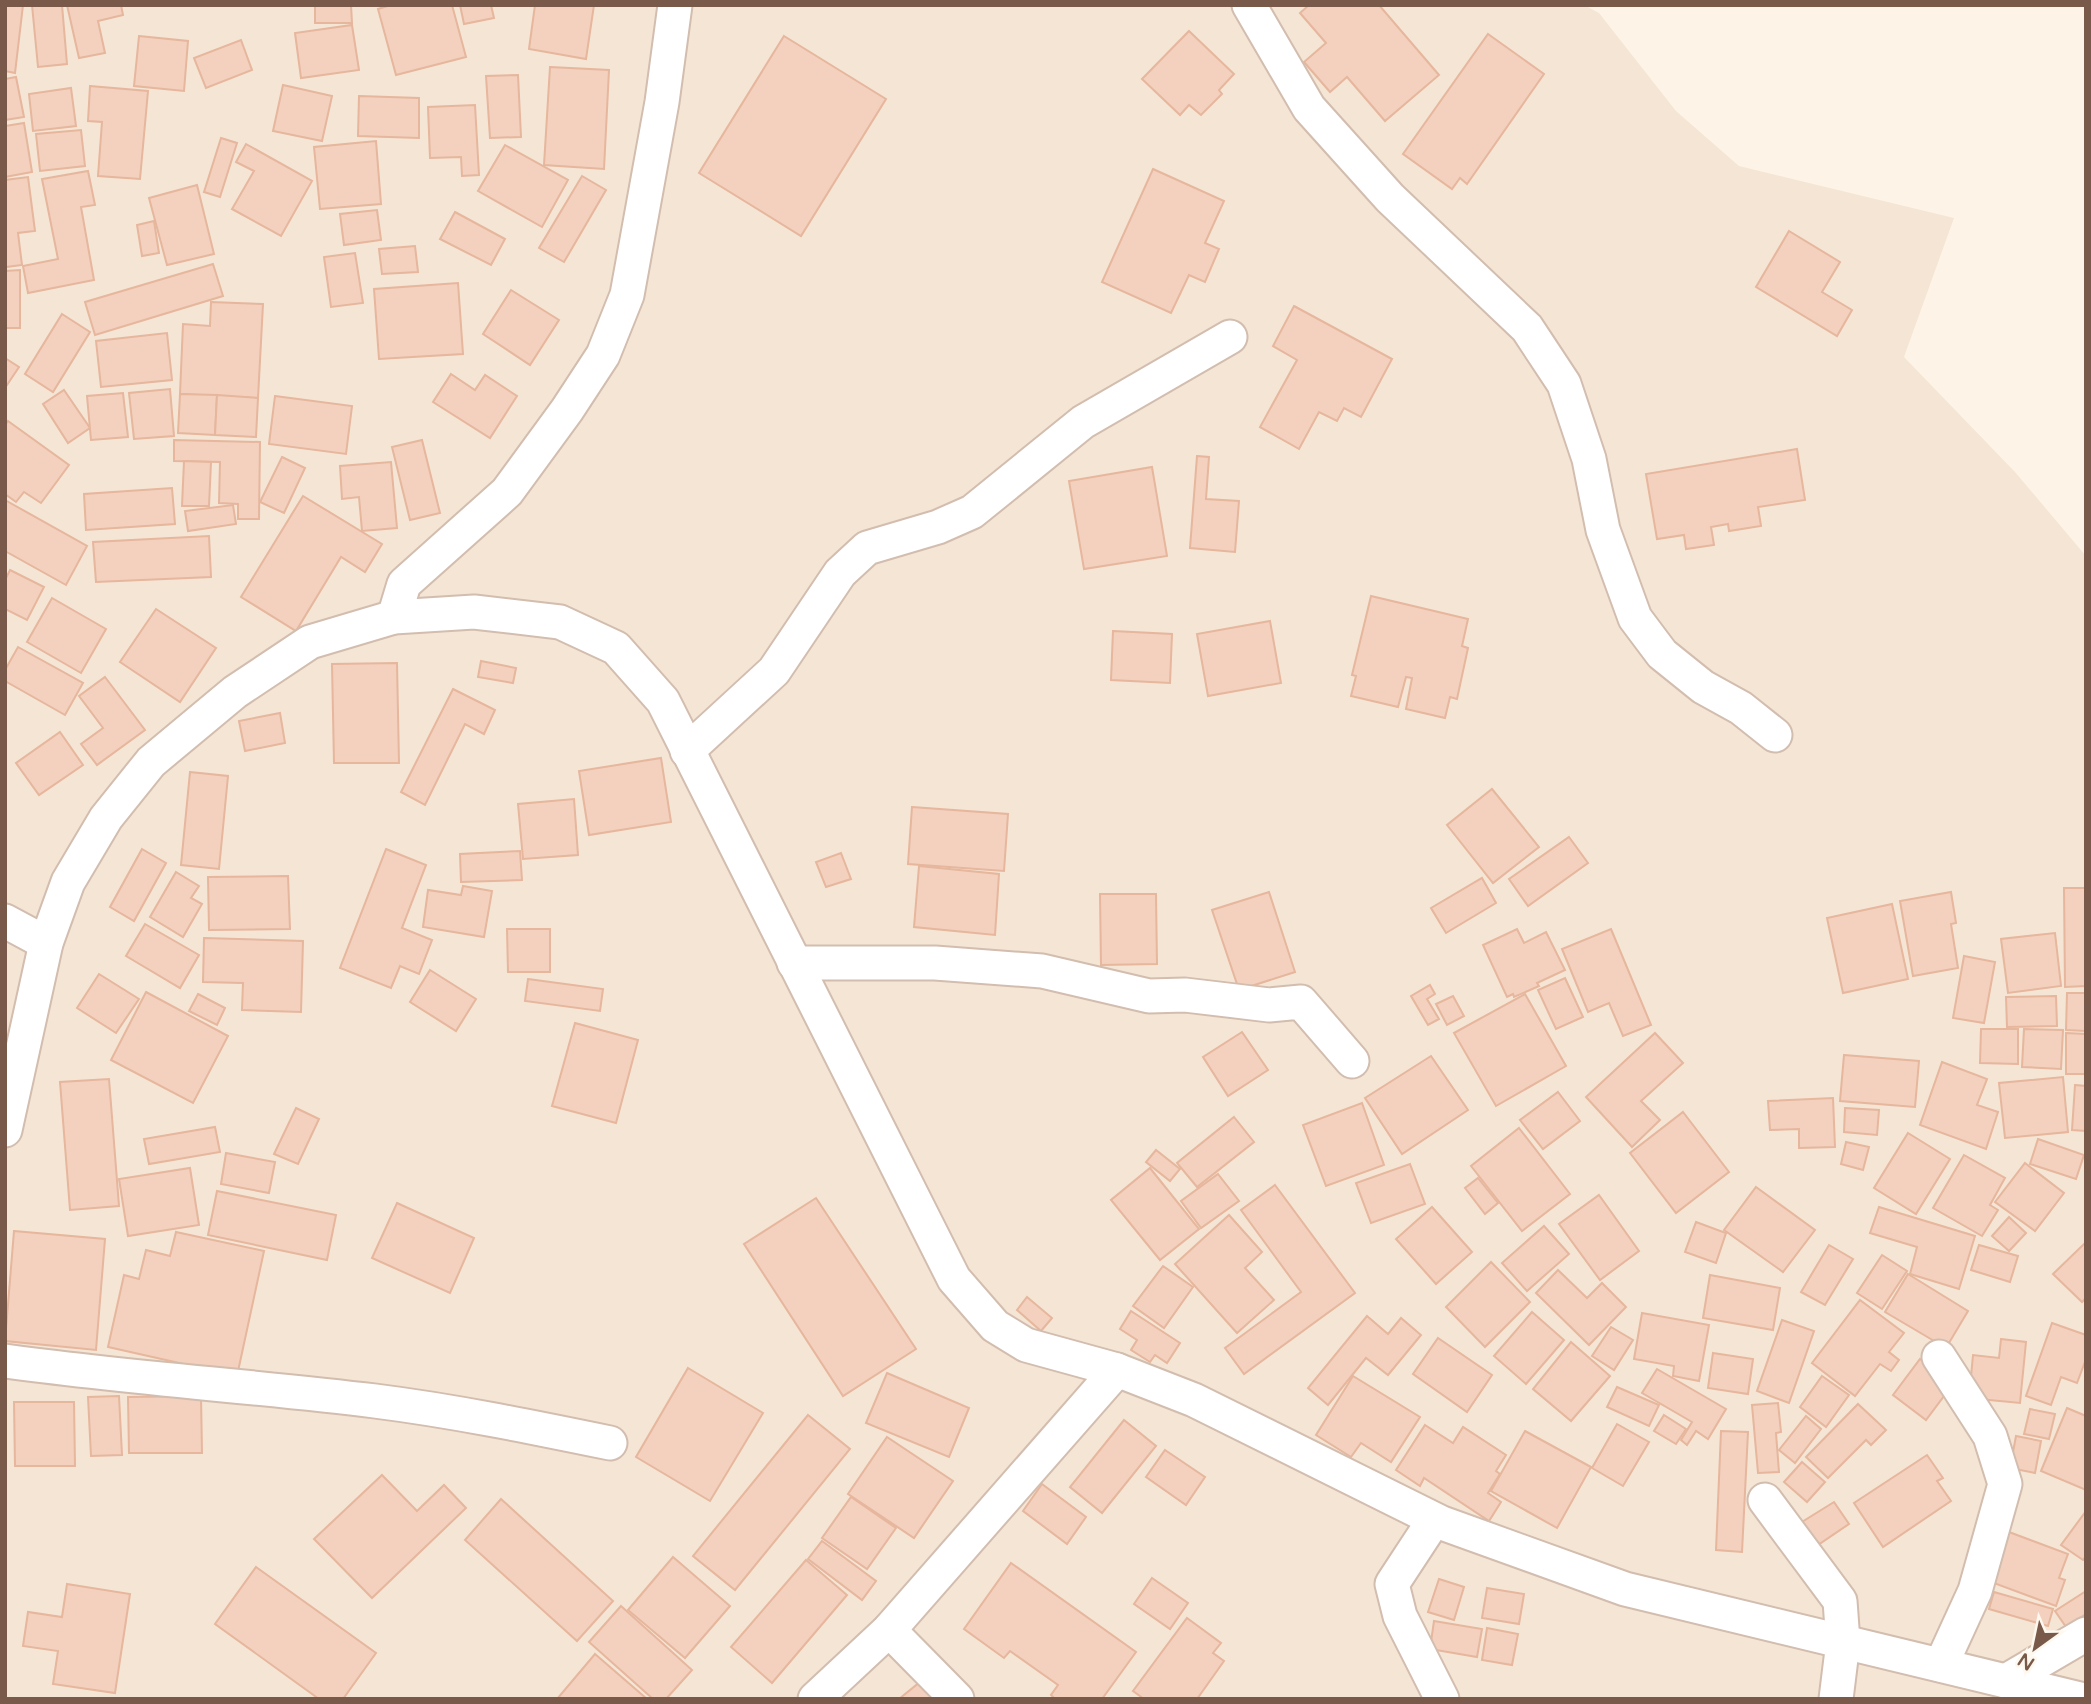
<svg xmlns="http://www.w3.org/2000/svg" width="2091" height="1704" viewBox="0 0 2091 1704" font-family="'Varela Round',sans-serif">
<rect width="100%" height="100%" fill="#fdf4e7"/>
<!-- residential -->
<polygon fill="#f5e5d5" points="5,5 1584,5 1599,13 1676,111 1739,166 1954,218 1904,357 2015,472 2086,556 2086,1699 5,1699"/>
<!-- building -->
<g fill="#f3d1be" stroke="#e6b69d" stroke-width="2">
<polygon points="5,5 23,5 15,73 5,71"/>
<polygon points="32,5 62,5 67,64 38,67"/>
<polygon points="67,5 121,5 123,15 98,21 105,53 79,58"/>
<polygon points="315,5 351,5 352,23 315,23"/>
<polygon points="391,5 452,5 466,57 396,75 378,9"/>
<polygon points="460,5 491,5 494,18 464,24"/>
<polygon points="535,5 594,5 586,59 529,49"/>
<polygon points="1309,5 1379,5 1439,75 1385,121 1347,77 1330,92 1304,62 1326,43 1300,13"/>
<polygon points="352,25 359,70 301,78 295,33"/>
<polygon points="1189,31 1234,74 1219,90 1222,94 1201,115 1189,105 1180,115 1142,79"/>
<polygon points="1488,34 1544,74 1467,184 1460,178 1452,189 1403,154"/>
<polygon points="139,36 188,41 184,91 134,86"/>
<polygon points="784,36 886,99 801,236 699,173"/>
<polygon points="241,40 252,70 206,88 194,58"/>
<polygon points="550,67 609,70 604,169 544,165"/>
<polygon points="518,75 521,137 490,138 486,76"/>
<polygon points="16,77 24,117 5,120 5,79"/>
<polygon points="283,85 332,96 322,141 273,131"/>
<polygon points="90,86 148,91 140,179 98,176 102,122 88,121"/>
<polygon points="71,88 76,126 33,131 29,94"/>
<polygon points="359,96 419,98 419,138 358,136"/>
<polygon points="475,105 479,175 462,176 461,157 430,158 428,107"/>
<polygon points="24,123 32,172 5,177 5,126"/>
<polygon points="81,130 85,166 40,171 36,134"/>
<polygon points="221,138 237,143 220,197 204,192"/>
<polygon points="376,141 381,204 320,209 314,147"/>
<polygon points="246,144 312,181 281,236 232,209 254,171 236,162"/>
<polygon points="505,145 568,180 542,227 478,191"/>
<polygon points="1153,169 1224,201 1205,243 1219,249 1205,282 1189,275 1171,313 1102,282"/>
<polygon points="88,171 95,205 81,207 94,280 28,293 23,266 58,259 42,179"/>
<polygon points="582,176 606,190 564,262 539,248"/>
<polygon points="28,177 35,231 18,233 22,265 6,267 5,180"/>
<polygon points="197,185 214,254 167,265 149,198"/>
<polygon points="377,210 381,240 344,245 340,214"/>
<polygon points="455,212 505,239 491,265 440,239"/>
<polygon points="154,221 159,253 142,256 137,225"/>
<polygon points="1789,231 1840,262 1822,292 1852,310 1837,336 1756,287"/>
<polygon points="415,246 418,272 382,274 379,249"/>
<polygon points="355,253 363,303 331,307 324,257"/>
<polygon points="213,264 223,296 95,335 85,302"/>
<polygon points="20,270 20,328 5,328 5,271"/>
<polygon points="458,283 463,354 379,359 374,289"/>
<polygon points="511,290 559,320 530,365 483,334"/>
<polygon points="211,302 263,304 258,398 180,394 183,324 210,326"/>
<polygon points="1294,306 1392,359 1361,417 1344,408 1337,421 1319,412 1299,449 1260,427 1297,360 1273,346"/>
<polygon points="62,314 90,332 53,392 25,374"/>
<polygon points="167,333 172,380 101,387 96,341"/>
<polygon points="5,358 19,367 5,388"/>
<polygon points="451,374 475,390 485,375 517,396 490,438 433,402"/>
<polygon points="170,389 174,436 134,439 129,393"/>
<polygon points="64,390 90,428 68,443 43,404"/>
<polygon points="123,393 128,437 91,440 87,396"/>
<polygon points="180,394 217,395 215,435 178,433"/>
<polygon points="217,395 258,398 256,437 215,435"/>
<polygon points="275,396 352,406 346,454 269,444"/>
<polygon points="8,421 69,465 41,503 24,492 16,502 5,494 5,425"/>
<polygon points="174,440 260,442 259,519 238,519 238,504 219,503 220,462 174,461"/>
<polygon points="422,440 440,513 410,520 392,447"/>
<polygon points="1797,449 1805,500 1758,507 1761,526 1729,531 1728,524 1711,527 1714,545 1686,549 1684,535 1657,539 1646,474"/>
<polygon points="1197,456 1209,457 1206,499 1239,501 1235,552 1190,548"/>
<polygon points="282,457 305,468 284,513 260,502"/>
<polygon points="184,461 211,462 209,506 182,506"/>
<polygon points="391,462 397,528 362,531 359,497 342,499 340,466"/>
<polygon points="1152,467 1167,556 1084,569 1069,481"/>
<polygon points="172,488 175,524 86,530 84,494"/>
<polygon points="303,496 382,544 365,572 341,557 296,631 241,597"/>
<polygon points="5,500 87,546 66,585 5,551"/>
<polygon points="233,505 236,524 188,531 185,511"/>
<polygon points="209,536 211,577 96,582 93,542"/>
<polygon points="10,570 44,587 27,620 5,609 5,580"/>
<polygon points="1371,596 1468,619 1462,646 1468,648 1457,699 1450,697 1445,718 1406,709 1412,678 1406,677 1398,707 1351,696 1356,676 1352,675"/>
<polygon points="52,598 106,629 81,673 27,642"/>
<polygon points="156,609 216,648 180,702 120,662"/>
<polygon points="1270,621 1281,683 1208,696 1197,634"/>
<polygon points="1113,631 1172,634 1170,683 1111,680"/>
<polygon points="18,647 83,683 65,715 5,681 5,670"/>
<polygon points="481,661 516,668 513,683 478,677"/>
<polygon points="397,663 399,763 334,763 332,664"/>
<polygon points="105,677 145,730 97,765 81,744 103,728 79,696"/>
<polygon points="453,689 495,710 484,734 465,724 425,805 401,792"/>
<polygon points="280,713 285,743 245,751 239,721"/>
<polygon points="60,732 83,765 39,795 16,763"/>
<polygon points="661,758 671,822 589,835 579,771"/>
<polygon points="190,772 228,776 219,869 181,865"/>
<polygon points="1492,789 1539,847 1493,883 1447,825"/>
<polygon points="574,799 578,855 523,859 518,804"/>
<polygon points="912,807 1008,814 1004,871 908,864"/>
<polygon points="1569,837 1588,863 1528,906 1509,879"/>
<polygon points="142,849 166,863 134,921 110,907"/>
<polygon points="386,849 426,865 402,928 432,940 419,974 400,966 391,988 340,968"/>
<polygon points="520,851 522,880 461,882 460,854"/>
<polygon points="841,853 851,879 826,887 816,862"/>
<polygon points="919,866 999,874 995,935 914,927"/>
<polygon points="176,872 199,886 191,898 202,904 183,937 150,917"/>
<polygon points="288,876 290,929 209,930 208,877"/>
<polygon points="1482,878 1496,903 1446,933 1431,908"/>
<polygon points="463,886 492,891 484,937 423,927 428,890 461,895"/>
<polygon points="2064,888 2086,888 2086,986 2065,987"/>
<polygon points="1269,892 1295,972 1239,990 1212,910"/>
<polygon points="1951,892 1956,923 1951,924 1958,968 1913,976 1900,901"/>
<polygon points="1100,894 1156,894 1157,964 1101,965"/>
<polygon points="1892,904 1908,979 1843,993 1827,918"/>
<polygon points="145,924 199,955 180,988 126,956"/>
<polygon points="507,929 550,929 550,972 508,972"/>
<polygon points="1517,929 1524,943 1546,932 1565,970 1537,983 1539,986 1514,997 1513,994 1507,997 1483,945"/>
<polygon points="1611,929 1651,1025 1623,1036 1609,1003 1588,1012 1562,949"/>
<polygon points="2055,933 2061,986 2008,993 2001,939"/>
<polygon points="204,938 303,941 301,1012 242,1010 243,983 203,982"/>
<polygon points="1964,956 1995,962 1984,1023 1953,1018"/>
<polygon points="430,970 476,999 456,1031 410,1002"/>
<polygon points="99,974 139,999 116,1033 77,1008"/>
<polygon points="1565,978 1583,1017 1556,1029 1538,990"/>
<polygon points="528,979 603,989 600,1011 525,1001"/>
<polygon points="1430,985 1435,994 1427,999 1439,1019 1428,1025 1411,996"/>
<polygon points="146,992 228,1036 193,1103 111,1060"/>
<polygon points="2067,993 2086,993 2086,1031 2066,1030"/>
<polygon points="198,994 225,1008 217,1025 189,1011"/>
<polygon points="1525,994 1566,1066 1496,1106 1454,1033"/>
<polygon points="1453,996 1464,1016 1447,1025 1436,1004"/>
<polygon points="2056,996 2057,1026 2007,1027 2006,997"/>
<polygon points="575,1023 638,1040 616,1123 552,1106"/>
<polygon points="1981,1029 2018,1029 2018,1064 1980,1063"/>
<polygon points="2024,1029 2063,1030 2061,1069 2022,1067"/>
<polygon points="1242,1032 1268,1070 1228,1096 1203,1057"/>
<polygon points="1655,1033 1683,1063 1641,1101 1660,1120 1632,1147 1586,1097"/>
<polygon points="2066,1033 2086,1034 2086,1074 2066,1074"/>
<polygon points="1844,1055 1919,1061 1915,1107 1840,1101"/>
<polygon points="1431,1056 1468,1110 1402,1154 1365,1098"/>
<polygon points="1942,1062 1987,1079 1977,1105 1998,1112 1986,1149 1920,1125"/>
<polygon points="2063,1077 2068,1132 2005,1138 1999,1083"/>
<polygon points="109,1079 119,1206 70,1210 60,1082"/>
<polygon points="2075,1085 2086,1086 2086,1131 2072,1130"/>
<polygon points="1558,1092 1580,1121 1543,1149 1520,1120"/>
<polygon points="1833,1098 1835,1147 1799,1148 1799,1129 1770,1130 1768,1101"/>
<polygon points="1362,1103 1384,1165 1326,1186 1303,1125"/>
<polygon points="296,1108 319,1119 298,1164 274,1154"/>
<polygon points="1845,1108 1879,1110 1877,1135 1844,1132"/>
<polygon points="1683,1112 1729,1172 1676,1213 1630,1153"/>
<polygon points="1234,1117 1254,1142 1197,1187 1177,1163"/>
<polygon points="215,1127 220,1152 149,1164 144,1139"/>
<polygon points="1519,1128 1570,1194 1522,1231 1471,1166"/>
<polygon points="1908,1133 1950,1159 1916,1214 1874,1188"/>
<polygon points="2038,1139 2084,1155 2076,1179 2030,1164"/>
<polygon points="1846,1142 1869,1147 1863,1170 1841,1164"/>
<polygon points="1156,1150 1180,1169 1170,1181 1146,1162"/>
<polygon points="226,1153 275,1162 269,1193 221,1184"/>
<polygon points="1964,1155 2005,1178 1990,1205 1998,1210 1982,1236 1933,1208"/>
<polygon points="2025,1163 2064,1193 2035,1231 1995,1202"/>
<polygon points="1410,1164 1425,1204 1371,1223 1356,1183"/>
<polygon points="190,1168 199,1225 128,1236 119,1179"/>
<polygon points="1150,1168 1199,1229 1160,1260 1111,1200"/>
<polygon points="1218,1174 1239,1201 1201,1228 1181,1201"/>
<polygon points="1478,1178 1498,1203 1485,1214 1465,1188"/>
<polygon points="1275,1185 1355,1293 1244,1374 1225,1348 1301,1292 1241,1210"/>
<polygon points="1756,1187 1815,1230 1783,1272 1724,1230"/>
<polygon points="217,1191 336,1215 327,1260 208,1235"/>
<polygon points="1599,1195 1639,1251 1600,1280 1559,1224"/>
<polygon points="816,1198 916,1349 843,1396 744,1244"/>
<polygon points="397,1203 474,1238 450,1293 372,1258"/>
<polygon points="1432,1207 1472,1252 1436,1284 1396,1239"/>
<polygon points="1879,1207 1975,1236 1959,1289 1910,1274 1917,1247 1870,1233"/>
<polygon points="1229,1215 1262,1252 1245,1268 1274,1300 1237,1333 1175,1264"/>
<polygon points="2009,1217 2026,1233 2009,1251 1992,1236"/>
<polygon points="1696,1222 1726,1233 1716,1263 1685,1252"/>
<polygon points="1544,1226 1569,1254 1527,1291 1502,1263"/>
<polygon points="14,1231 105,1239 96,1350 5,1341"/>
<polygon points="176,1232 264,1251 237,1376 108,1347 124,1275 139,1279 146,1250 170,1256"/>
<polygon points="2086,1242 2086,1298 2082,1302 2053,1274"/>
<polygon points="1829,1245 1853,1259 1825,1305 1801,1292"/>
<polygon points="1979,1245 2018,1256 2010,1282 1971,1270"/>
<polygon points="1882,1255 1907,1271 1882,1309 1857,1293"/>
<polygon points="1491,1262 1530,1302 1485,1347 1446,1307"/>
<polygon points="1163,1266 1193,1287 1164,1328 1133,1306"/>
<polygon points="1558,1270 1587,1298 1602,1283 1626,1307 1589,1345 1536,1293"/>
<polygon points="1908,1274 1968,1311 1946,1348 1885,1312"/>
<polygon points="1710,1275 1780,1288 1773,1330 1703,1318"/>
<polygon points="1027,1297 1052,1318 1041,1331 1017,1310"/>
<polygon points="1860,1300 1904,1333 1889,1352 1899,1360 1891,1371 1880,1364 1855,1396 1812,1363"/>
<polygon points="1131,1311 1180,1343 1167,1363 1155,1355 1150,1362 1131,1350 1137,1340 1120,1329"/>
<polygon points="1532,1312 1564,1340 1526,1384 1494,1356"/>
<polygon points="1642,1313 1709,1325 1699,1381 1673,1376 1674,1366 1634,1359"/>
<polygon points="1367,1316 1388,1334 1401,1318 1421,1335 1388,1375 1366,1358 1328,1405 1308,1388"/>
<polygon points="1782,1320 1814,1331 1789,1403 1757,1391"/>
<polygon points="2052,1323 2086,1335 2086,1359 2077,1383 2061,1377 2051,1405 2026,1396"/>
<polygon points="1611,1327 1633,1340 1614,1370 1592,1356"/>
<polygon points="1438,1338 1492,1375 1467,1412 1413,1374"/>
<polygon points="2001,1339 2026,1342 2020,1403 1969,1398 1973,1355 1999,1358"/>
<polygon points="1571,1342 1610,1376 1571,1421 1533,1389"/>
<polygon points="1713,1353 1753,1359 1748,1394 1708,1388"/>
<polygon points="1920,1359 1953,1384 1926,1420 1893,1395"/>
<polygon points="688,1368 763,1413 710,1501 636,1457"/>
<polygon points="1657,1369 1726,1409 1708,1439 1696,1431 1687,1445 1681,1440 1692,1422 1642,1393"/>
<polygon points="887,1373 969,1408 949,1457 866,1423"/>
<polygon points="1353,1376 1420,1417 1391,1462 1361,1443 1351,1457 1316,1435"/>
<polygon points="1822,1376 1849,1395 1826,1427 1800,1407"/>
<polygon points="1617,1387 1659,1405 1649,1426 1607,1407"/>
<polygon points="119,1396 122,1455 91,1456 88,1397"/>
<polygon points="201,1396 202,1453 129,1453 128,1397"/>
<polygon points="14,1402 74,1402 75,1466 15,1466"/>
<polygon points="1778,1403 1781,1432 1776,1433 1779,1472 1758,1473 1752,1405"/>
<polygon points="1858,1404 1886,1430 1871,1445 1866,1440 1828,1478 1806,1457"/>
<polygon points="2067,1408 2086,1416 2086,1490 2041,1471"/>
<polygon points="2030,1409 2055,1414 2049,1439 2024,1434"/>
<polygon points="808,1415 850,1449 735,1590 693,1556"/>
<polygon points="1664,1415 1686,1429 1676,1444 1654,1431"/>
<polygon points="1806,1416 1821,1429 1795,1463 1779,1450"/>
<polygon points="1124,1420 1156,1446 1102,1513 1070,1487"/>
<polygon points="1617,1424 1649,1442 1623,1486 1592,1468"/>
<polygon points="1425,1425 1453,1443 1463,1427 1506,1455 1496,1471 1500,1474 1488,1493 1501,1502 1489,1521 1424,1478 1420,1486 1396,1470"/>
<polygon points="1525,1431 1591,1467 1557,1528 1491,1491"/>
<polygon points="1721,1431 1748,1432 1742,1552 1716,1550"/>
<polygon points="2016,1436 2041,1441 2035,1473 2010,1468"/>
<polygon points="887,1437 953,1481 914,1538 848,1494"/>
<polygon points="1165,1450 1205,1477 1186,1505 1146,1477"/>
<polygon points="1927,1455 1943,1478 1937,1481 1951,1501 1883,1547 1854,1503"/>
<polygon points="1802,1462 1825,1482 1807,1502 1784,1482"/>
<polygon points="382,1475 417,1511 444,1485 466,1508 372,1598 314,1539"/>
<polygon points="1042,1484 1086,1517 1067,1544 1023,1511"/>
<polygon points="851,1497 896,1528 867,1569 822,1538"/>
<polygon points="501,1499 613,1601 577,1641 465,1540"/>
<polygon points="1834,1502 1849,1524 1812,1549 1797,1525"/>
<polygon points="2086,1511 2086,1556 2083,1560 2061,1545"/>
<polygon points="2009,1532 2068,1554 2059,1578 2065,1580 2056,1606 1991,1582"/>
<polygon points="822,1541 876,1581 862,1600 808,1559"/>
<polygon points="673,1557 730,1606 685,1658 628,1610"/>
<polygon points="806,1560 847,1595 772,1683 731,1647"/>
<polygon points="1011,1563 1136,1652 1102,1699 1055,1699 1051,1695 1058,1685 1010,1651 1004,1658 964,1629"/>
<polygon points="256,1567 376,1653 343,1699 319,1699 215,1624"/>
<polygon points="1152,1578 1188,1603 1170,1629 1134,1604"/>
<polygon points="1439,1579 1464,1587 1454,1620 1428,1612"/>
<polygon points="67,1584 130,1594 115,1693 53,1684 58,1651 23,1646 28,1612 62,1617"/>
<polygon points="1487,1588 1524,1594 1519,1624 1482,1618"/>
<polygon points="2086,1591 2086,1614 2066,1627 2055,1611"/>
<polygon points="1994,1592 2053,1609 2048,1626 1989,1609"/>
<polygon points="621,1606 692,1670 666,1699 653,1699 589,1642"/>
<polygon points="1187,1618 1221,1643 1213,1653 1224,1661 1197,1699 1144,1699 1133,1691"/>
<polygon points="1434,1621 1482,1629 1477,1657 1430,1649"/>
<polygon points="1487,1628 1518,1634 1512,1665 1482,1660"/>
<polygon points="595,1654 647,1699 557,1699"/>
<polygon points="920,1682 933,1699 899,1699"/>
</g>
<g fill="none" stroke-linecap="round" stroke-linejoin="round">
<defs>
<g id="minor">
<polyline points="1249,5 1309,108 1390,198 1527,328 1564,384 1589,459 1603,530 1635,618 1662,654 1703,687 1741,708 1775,735"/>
<polyline points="394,617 404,584 507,492 567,410 603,355 627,295 662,102 675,5"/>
<polyline points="687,751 774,671 840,573 867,548 938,527 972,512 1083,422 1230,337"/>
<polyline points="5,921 46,943"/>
<polyline points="794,963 935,963 1042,971 1149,996 1185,995 1269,1005 1301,1002 1352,1061"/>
<polyline points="5,1130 46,943 68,882 106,818 151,762 235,692 310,642 394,617 474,612 560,622 616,648 663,701 954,1279 995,1326 1026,1345 1117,1370 1194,1400 1442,1523 1625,1589 2080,1699"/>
<polyline points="1939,1357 1990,1436 2005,1484 1975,1591 1941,1665"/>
<path d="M5 1361C128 1378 252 1386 375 1401 454 1411 532 1427 610 1443"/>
<polyline points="1765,1500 1840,1601 1843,1642 1836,1699"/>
<polyline points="1434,1520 1392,1584 1400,1616 1442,1699"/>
<polyline points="889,1630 957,1699"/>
<polyline points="2006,1681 2086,1634"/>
<polyline points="815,1699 889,1630 1117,1370"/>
</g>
</defs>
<!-- minor casing -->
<use href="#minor" stroke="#d2bdaf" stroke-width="37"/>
<!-- minor -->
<use href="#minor" stroke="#fff" stroke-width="33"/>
</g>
<!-- border -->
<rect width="2091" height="1704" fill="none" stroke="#78594a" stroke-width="14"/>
<!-- north arrow -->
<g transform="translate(2035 1648) rotate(213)" stroke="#fff8ee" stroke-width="5" paint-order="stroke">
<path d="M0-5L12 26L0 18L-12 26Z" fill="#78594a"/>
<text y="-10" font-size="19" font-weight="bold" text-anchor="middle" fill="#78594a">N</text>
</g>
</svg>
